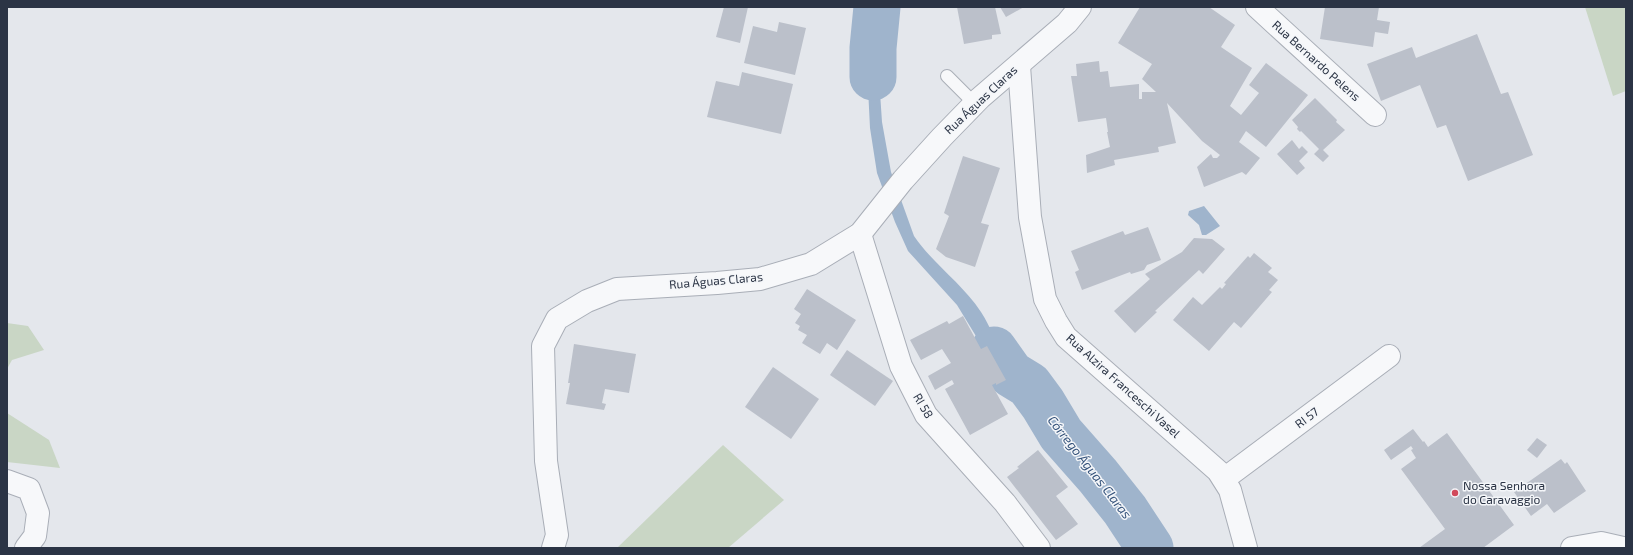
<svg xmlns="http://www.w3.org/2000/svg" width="1633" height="555" viewBox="0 0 1633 555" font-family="'Exo 2',sans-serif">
<rect width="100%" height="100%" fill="#e4e7ec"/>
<!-- green -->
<g fill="#c9d6c5">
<polygon points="1585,7 1626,7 1626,91 1613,96"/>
<polygon points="7,323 28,326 44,350 12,360 7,369"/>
<polygon points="7,413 49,440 60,468 7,462"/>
<polygon points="723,445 784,500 728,548 617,548"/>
</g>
<!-- water -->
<g fill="#9fb4cc">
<path d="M872 8 881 18 878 63 882 122 891 172 914 236C933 264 962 283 981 312 991 327 996 345 1007 360 1014 370 1038 384 1038 397L1035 395 1029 388 1018 386 1013 383 987 345 982 346 957 305 908 251 895 222 877 173 870 128 866 48Z"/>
<polygon points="1204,206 1220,226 1206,235 1202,235 1199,225 1188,215 1189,211"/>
</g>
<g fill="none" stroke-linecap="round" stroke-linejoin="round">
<!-- river -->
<g stroke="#9fb4cc" stroke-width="47">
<polyline points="873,77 873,48 877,7"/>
<polyline points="994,350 1011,374 1029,385 1043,404 1061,434 1098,476 1125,510 1150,548"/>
</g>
</g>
<!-- building -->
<g fill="#bbc0ca">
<polygon points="724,7 748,7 740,43 716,37"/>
<polygon points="957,7 995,7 1001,34 992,35 992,39 964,44"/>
<polygon points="1000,7 1024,7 1006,17"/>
<polygon points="1140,7 1209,7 1235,25 1221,47 1252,68 1230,106 1241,115 1259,93 1249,85 1266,63 1308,95 1266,147 1246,131 1239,142 1260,158 1246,175 1242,172 1204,187 1197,167 1211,154 1213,158 1217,158 1220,155 1202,141 1167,103 1176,143 1158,147 1159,152 1114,160 1115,165 1087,173 1086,155 1110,147 1107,132 1108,132 1106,118 1078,122 1071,76 1077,76 1076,64 1099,61 1100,72 1108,71 1110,87 1139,84 1139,99 1142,99 1142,92 1156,92 1142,79 1152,64 1118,43"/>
<polygon points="1325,7 1379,7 1377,20 1390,22 1388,34 1375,32 1373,47 1320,39"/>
<polygon points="779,22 806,28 795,75 744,63 753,26 777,32"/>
<polygon points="1477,34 1501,94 1508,92 1533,155 1468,181 1446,125 1437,128 1420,85 1381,101 1367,64 1412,47 1416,58"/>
<polygon points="742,72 793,84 781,134 707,117 716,81 739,86"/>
<polygon points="1315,98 1337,120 1336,122 1345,130 1323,150 1329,156 1323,162 1314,154 1319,149 1301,131 1300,132 1297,129 1298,127 1292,120"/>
<polygon points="1292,140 1299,149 1302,146 1308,152 1299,161 1305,168 1297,175 1277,154"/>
<polygon points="963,156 1000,168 981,223 989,225 975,267 946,257 936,249 949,216 944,213"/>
<polygon points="1148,227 1161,260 1147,265 1144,270 1131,274 1130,272 1082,290 1075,272 1079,270 1071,251 1123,231 1125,235"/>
<polygon points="1194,238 1212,239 1225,249 1203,274 1199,270 1155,311 1157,312 1135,333 1114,311 1150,279 1145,274 1182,252"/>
<polygon points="1254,253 1272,268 1268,272 1278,280 1269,290 1272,292 1241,328 1234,322 1209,351 1173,320 1193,297 1202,305 1220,287 1222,289 1226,284 1224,283 1248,256 1250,258"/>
<polygon points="807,289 856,320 837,350 827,343 820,354 802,343 807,335 798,330 800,326 795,323 801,314 794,309"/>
<polygon points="963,316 981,349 987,346 1006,380 996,385 996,383 992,385 1008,414 970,435 945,389 954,384 952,380 935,390 928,376 951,363 942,349 921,360 910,340 947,321 949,324"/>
<polygon points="574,344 636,354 629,393 605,389 602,403 606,404 604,410 566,404 570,383 568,383"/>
<polygon points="847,350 893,381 875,406 830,375"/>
<polygon points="773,367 819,399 791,439 745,407"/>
<polygon points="1413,429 1423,442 1424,441 1428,447 1447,433 1514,525 1483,548 1419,548 1445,529 1401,469 1416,458 1411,450 1413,449 1411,446 1391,460 1384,450"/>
<polygon points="1537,438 1547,445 1537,458 1527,450"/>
<polygon points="1038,450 1068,487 1056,496 1078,524 1056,540 1007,477 1019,468 1017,467"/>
<polygon points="1561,459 1565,464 1567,462 1586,491 1554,513 1547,504 1531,516 1514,492"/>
</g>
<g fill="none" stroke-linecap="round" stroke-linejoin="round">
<defs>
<polyline id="lane" points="947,76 975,104"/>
<g id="street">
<polyline points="1257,7 1375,115"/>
<polyline points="1019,66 1030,217 1045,299 1056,321 1066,337 1218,471 1230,490 1246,548"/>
<polyline points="860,234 901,366 926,415 1005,503 1039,548"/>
<polyline points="1224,479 1389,356"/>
<polyline points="7,481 29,489 38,513 35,536 26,548"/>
<polyline points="553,548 557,535 546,461 543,346 557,319 587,301 617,289 717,283 760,279 811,264 860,234 903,180 942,137 980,98 1067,23 1080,7"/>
<polyline points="1572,548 1601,543 1623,548"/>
</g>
</defs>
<!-- lane casing -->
<use href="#lane" stroke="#a9aeb7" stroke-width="14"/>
<!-- street casing -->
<use href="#street" stroke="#a9aeb7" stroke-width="24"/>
<!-- lane -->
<use href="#lane" stroke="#f7f8fa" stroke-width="12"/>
<!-- street -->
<use href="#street" stroke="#f7f8fa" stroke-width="22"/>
</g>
<!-- markers -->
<circle fill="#d1495b" stroke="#f4f6f9" stroke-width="1.5" cx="1455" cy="493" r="4"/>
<g text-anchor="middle" stroke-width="3" stroke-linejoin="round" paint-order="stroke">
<!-- street labels -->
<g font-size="12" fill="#2b3445" stroke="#f4f6f9">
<text transform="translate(1316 61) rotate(42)" y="4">Rua Bernardo Pelens</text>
<text transform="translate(981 100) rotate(-43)" y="4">Rua Águas Claras</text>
<text transform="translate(716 281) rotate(-5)" y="4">Rua Águas Claras</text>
<text transform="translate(1123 386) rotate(42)" y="4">Rua Alzira Franceschi Vasel</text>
<text transform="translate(923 406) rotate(59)" y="4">RI 58</text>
<text transform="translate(1307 418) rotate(-37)" y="4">RI 57</text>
</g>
<!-- poi labels -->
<g font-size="12" fill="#2b3445" stroke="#f4f6f9" text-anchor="start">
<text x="1463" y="490">Nossa Senhora<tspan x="1463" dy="14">do Caravaggio</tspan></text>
</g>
<!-- water labels -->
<g font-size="13" font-style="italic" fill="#34527a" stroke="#f4f6f9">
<text transform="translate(1090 467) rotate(52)" y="5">Córrego Águas Claras</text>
</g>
</g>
<!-- border -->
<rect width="1633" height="555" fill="none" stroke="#2b3445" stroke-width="16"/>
</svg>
